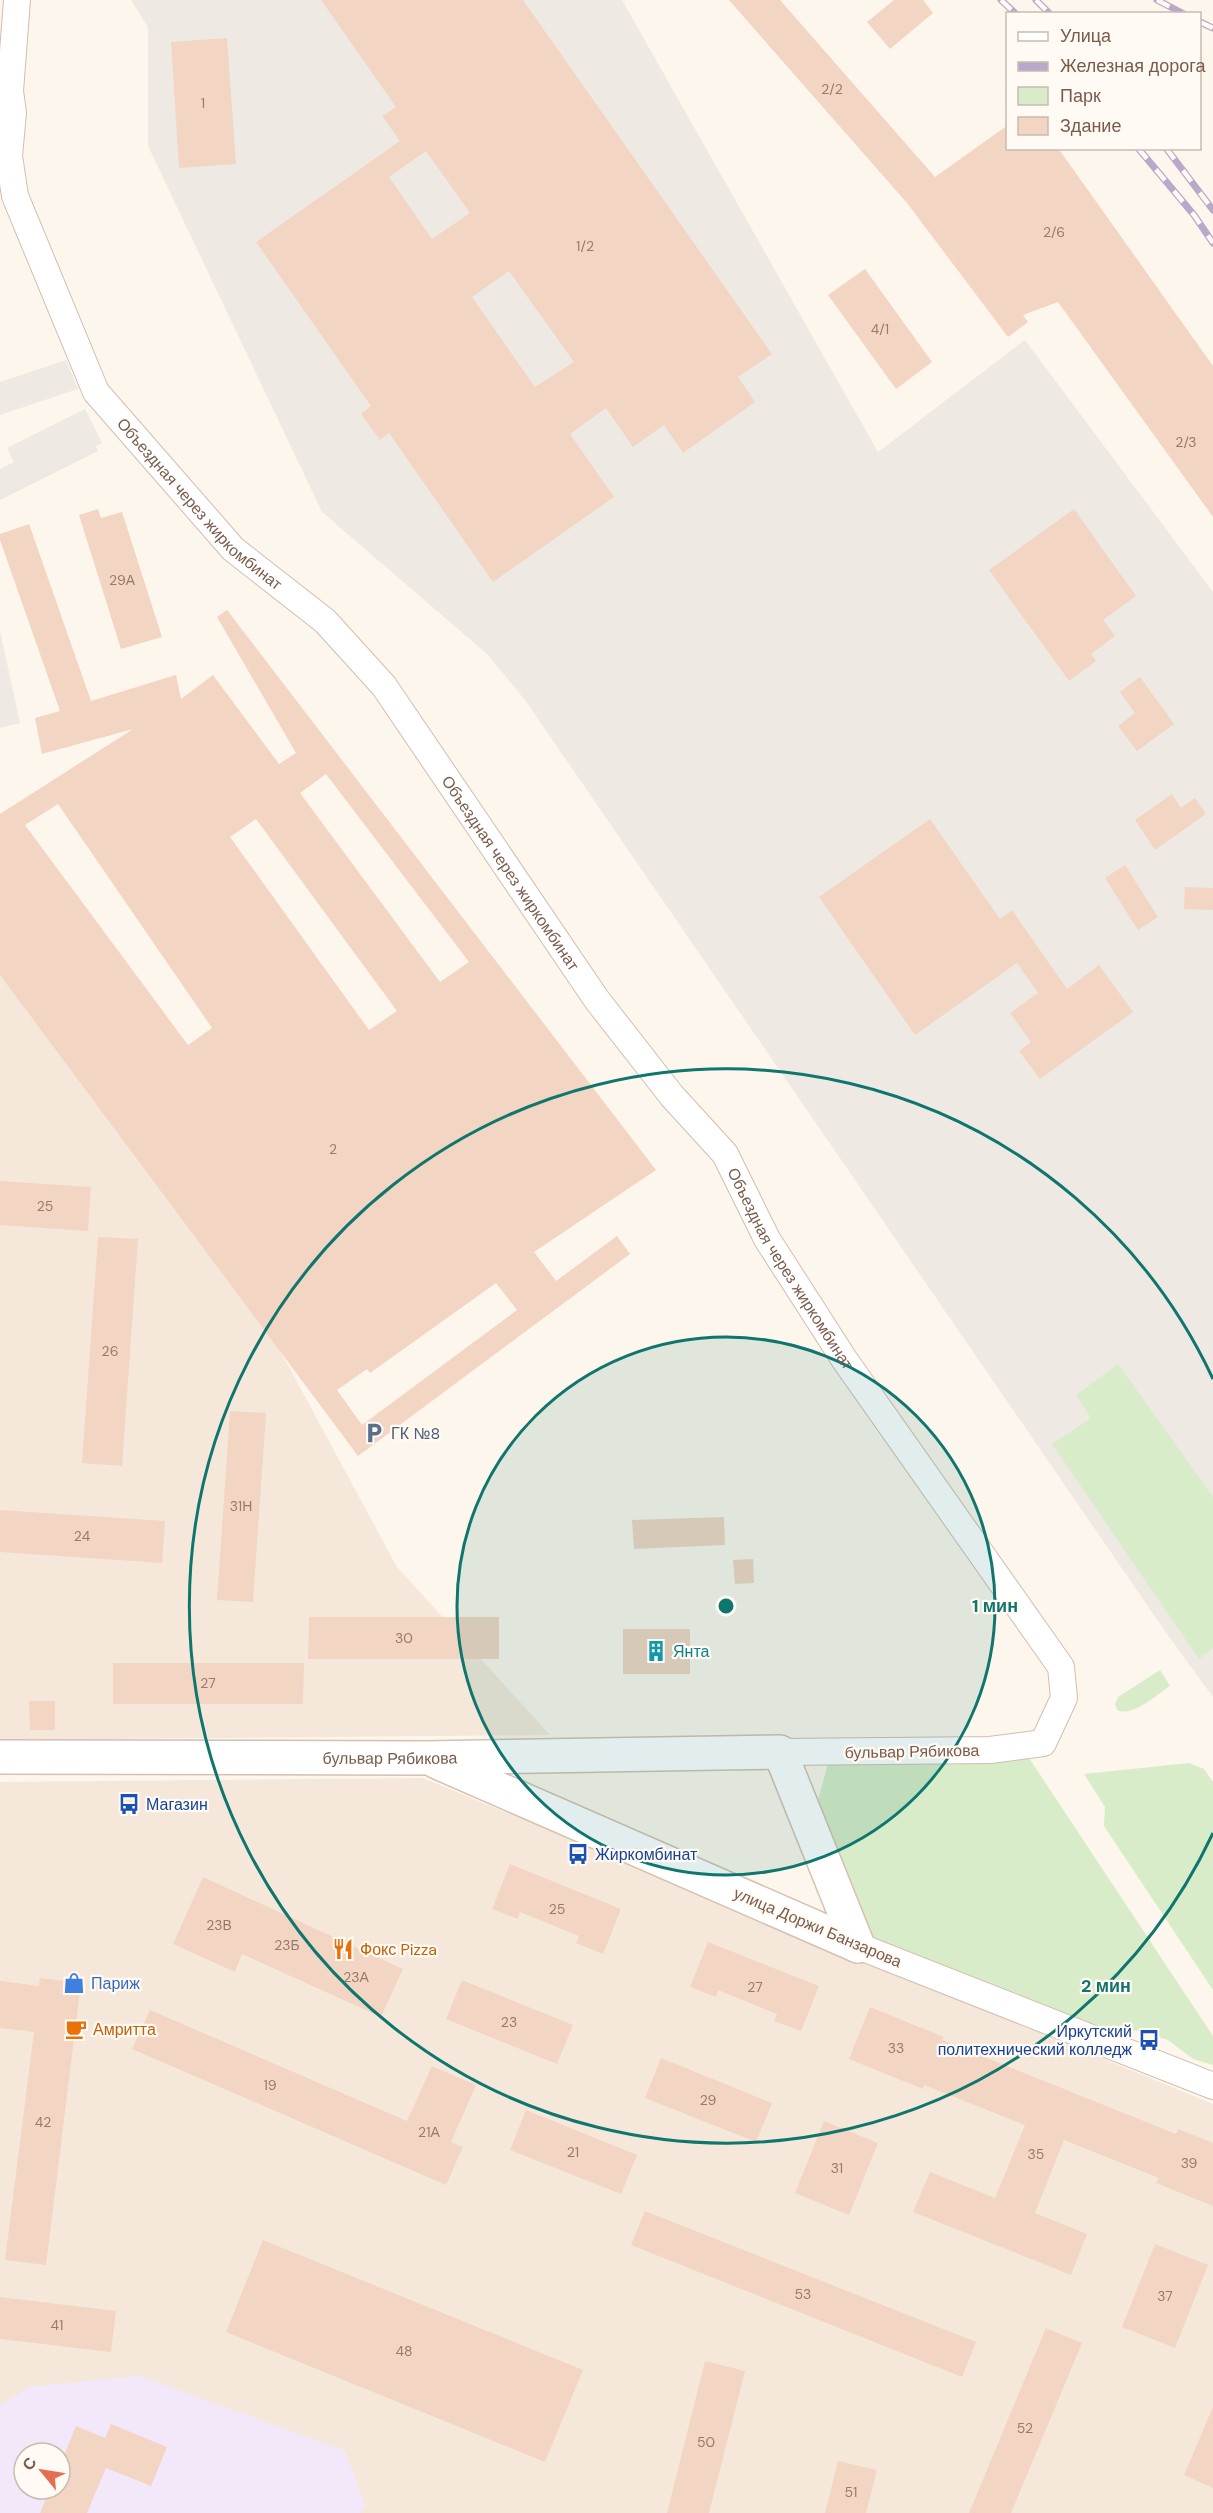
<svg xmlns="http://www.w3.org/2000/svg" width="1213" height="2513" viewBox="0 0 1213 2513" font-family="'DM Sans',sans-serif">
<rect width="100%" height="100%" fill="#fdf6ec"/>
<!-- residential -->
<g fill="#f5e8da" fill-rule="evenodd">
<polygon points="0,832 397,1567 550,1735 0,1740"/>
<path d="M423 1778 1213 2104V2513H0V1782ZM24 2453H60V2489H24Z"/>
</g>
<!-- industrial -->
<g fill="#efe9e4">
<polygon points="131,0 622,0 878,452 1025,340 1213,592 1213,1697 1167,1634 525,700 487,654 322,512 148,146 148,27"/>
<polygon points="66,360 78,389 0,415 0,382"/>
<polygon points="85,409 102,443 96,446 98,451 0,500 0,469 14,462 7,448"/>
<polygon points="0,631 20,723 0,728"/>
</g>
<!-- education -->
<path fill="#f3e8fa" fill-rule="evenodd" d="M140 2376 345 2451 365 2506 360 2513H0V2406L29 2387ZM24 2453H60V2489H24Z"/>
<!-- green -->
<g fill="#d8ecc9">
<polygon points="1118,1364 1213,1497 1213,1648 1199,1659 1052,1444 1091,1418 1076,1395"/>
<path d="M1160 1670 1170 1686C1157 1694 1132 1718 1117 1710L1115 1704 1118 1697Z"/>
<polygon points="1029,1758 1213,2036 1213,2065 1193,2059 1168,2040 1141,2031 1105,2029 869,1940 816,1807 829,1760"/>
<polygon points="1189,1763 1204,1769 1213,1782 1213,1990 1104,1826 1105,1807 1084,1774"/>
</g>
<!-- building -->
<g fill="#f3d5c3" fill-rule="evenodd">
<path d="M321 0H523L772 354 738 377 755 402 683 453 664 425 633 447 606 408 570 434 614 497 493 582 389 433 380 440 361 414 371 406 256 242 400 141 382 116 396 107ZM426 151 470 213 432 239 389 177ZM509 271 574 362 535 387 472 297Z"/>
<polygon points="729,0 780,0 935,177 1008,125 1008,148 1058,148 1213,366 1213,517 1058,302 1023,315 1028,322 1008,337 907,203"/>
<polygon points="894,0 923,0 933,13 890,49 867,22"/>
<polygon points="227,38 236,164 179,168 171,42"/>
<polygon points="865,269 932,362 896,389 828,295"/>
<polygon points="98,509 101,518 122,512 162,637 121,649 79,515"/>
<polygon points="1074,509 1136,596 1103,620 1115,636 1091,654 1096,661 1069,681 989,570"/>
<path d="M29 524 91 701 176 675 181 699 213 675 279 764 296 753 217 617 227 610 656 1170 534 1252 556 1281 617 1236 630 1254 358 1456 0 975V814L133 729 42 754 35 718 60 711 0 540V534ZM326 774 469 962 440 982 300 793ZM58 804 212 1028 188 1045 25 825ZM256 819 397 1011 369 1030 230 837ZM496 1283 517 1310 362 1425 337 1390 367 1369 370 1373Z"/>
<polygon points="1140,677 1174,724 1137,751 1118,726 1135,713 1120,692"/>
<polygon points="1172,794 1181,808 1195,798 1206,814 1155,850 1135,820"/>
<polygon points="930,819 1000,919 1012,910 1067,989 1099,965 1133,1012 1040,1079 1019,1051 1031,1042 1010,1013 1038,993 1017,963 915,1035 819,897"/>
<polygon points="1125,865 1158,917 1138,930 1105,878"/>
<polygon points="1185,887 1213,888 1213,910 1184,909"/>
<polygon points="0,1181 91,1187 88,1231 0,1225"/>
<polygon points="98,1237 138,1239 122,1466 82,1463"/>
<polygon points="230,1411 266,1413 253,1602 217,1600"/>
<polygon points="0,1510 165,1521 162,1563 0,1552"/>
<polygon points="724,1517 725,1545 634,1549 632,1520"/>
<polygon points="753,1559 754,1583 735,1584 733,1560"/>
<polygon points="309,1617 499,1617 499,1659 308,1659"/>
<rect x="623" y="1629" width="67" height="45"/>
<polygon points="113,1663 304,1663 303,1704 113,1704"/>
<polygon points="29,1701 55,1701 55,1730 30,1730"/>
<polygon points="510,1864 621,1909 603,1954 576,1943 579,1936 520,1912 518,1919 492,1909"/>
<polygon points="203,1877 403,1969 381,2017 242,1954 235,1972 173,1944"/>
<polygon points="708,1942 819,1986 801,2031 774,2021 777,2014 718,1990 716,1997 690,1987"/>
<polygon points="40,1978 81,1983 46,2265 5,2260 34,2032 0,2028 0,1981 39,1986"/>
<polygon points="462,1980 573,2025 557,2064 446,2019"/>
<polygon points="870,2007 944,2037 942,2040 1176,2134 1178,2129 1213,2143 1213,2206 1156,2183 1159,2178 1064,2140 1035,2213 1087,2234 1071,2275 913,2212 930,2172 995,2198 1025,2125 924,2085 923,2089 849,2059"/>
<polygon points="150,2010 407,2121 432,2066 476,2085 451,2142 463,2147 446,2185 132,2049"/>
<polygon points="661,2058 772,2103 756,2142 645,2098"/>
<polygon points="526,2110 637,2155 621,2194 510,2150"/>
<polygon points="824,2121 878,2143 849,2215 795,2193"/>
<polygon points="645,2211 976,2342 962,2377 631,2245"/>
<polygon points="263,2240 583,2370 545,2462 226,2332"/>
<polygon points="1155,2244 1208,2265 1175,2348 1122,2327"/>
<polygon points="0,2297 116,2311 111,2352 0,2339"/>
<polygon points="1046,2328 1082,2343 1011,2513 969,2513"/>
<polygon points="705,2361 745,2371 709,2513 667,2513"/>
<polygon points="1213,2407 1213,2488 1184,2475"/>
<polygon points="111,2424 167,2447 151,2486 106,2468 87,2513 40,2513 50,2489 60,2489 60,2465 76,2426 105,2438"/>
<polygon points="838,2461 877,2470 866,2513 825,2513"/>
</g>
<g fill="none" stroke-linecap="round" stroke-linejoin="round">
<defs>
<g id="street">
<path id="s1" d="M17 0 10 91 13 113 9 156 15 196 96 392 233 549 325 621 384 686 597 1000 672 1096 725 1154 767 1239 844 1359 1061 1667 1064 1698 1043 1743 990 1750 780 1752"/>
<polyline points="858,1946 1213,2086"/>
</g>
<g id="secondary">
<path id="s2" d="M0 1757 427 1758 780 1752 858 1946"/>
<polyline points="437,1762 858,1946"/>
</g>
</defs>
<!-- street casing -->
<use href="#street" stroke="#d1beb0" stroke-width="28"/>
<!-- secondary casing -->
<use href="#secondary" stroke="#d6c0b0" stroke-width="36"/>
<!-- street -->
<use href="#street" stroke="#fff" stroke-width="26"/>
<!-- secondary -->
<use href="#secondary" stroke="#fff" stroke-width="33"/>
<defs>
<g id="rail">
<polyline points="1001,0 1016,14"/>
<polyline points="1036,0 1050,14"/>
<polyline points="1157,0 1184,14"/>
<polyline points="1200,22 1213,28"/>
<polyline points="1138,148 1194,215 1213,243"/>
<polyline points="1166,148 1213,210"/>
</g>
</defs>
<!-- rail casing -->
<use href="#rail" stroke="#b9a8c9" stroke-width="7"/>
<!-- rail -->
<use href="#rail" stroke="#fffaf3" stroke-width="4.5" stroke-dasharray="14" stroke-linecap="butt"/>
</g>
<!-- distance rings -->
<circle cx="726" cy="1606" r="269" fill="#0f766e" fill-opacity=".12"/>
<g fill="none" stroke="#0f766e" stroke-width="3">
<circle cx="726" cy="1606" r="269"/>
<path d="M1213 1833A537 537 0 1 1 1213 1379"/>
</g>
<!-- icons -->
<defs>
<symbol id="parking-bare" viewBox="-9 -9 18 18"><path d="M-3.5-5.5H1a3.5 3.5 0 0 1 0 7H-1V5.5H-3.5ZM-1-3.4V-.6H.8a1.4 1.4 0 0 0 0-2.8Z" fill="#5c6f8a" stroke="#fffaf3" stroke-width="2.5" paint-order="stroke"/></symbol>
<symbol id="building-bare" viewBox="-9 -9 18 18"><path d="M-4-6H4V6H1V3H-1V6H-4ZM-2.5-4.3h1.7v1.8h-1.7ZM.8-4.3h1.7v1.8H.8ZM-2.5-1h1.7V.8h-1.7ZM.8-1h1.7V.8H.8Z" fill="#0f9aa8" stroke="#fffaf3" stroke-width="2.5" paint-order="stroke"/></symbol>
<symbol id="bus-bare" viewBox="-9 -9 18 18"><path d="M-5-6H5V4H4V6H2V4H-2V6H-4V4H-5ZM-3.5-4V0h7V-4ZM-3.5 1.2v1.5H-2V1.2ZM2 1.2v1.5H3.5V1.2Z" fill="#1a4fb4" stroke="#fffaf3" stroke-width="2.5" paint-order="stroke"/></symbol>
<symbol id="restaurant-bare" viewBox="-9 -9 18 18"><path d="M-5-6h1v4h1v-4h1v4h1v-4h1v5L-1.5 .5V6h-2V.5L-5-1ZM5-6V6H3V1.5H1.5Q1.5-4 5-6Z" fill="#e8710a" stroke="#fffaf3" stroke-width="2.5" paint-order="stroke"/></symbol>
<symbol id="shop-bare" viewBox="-9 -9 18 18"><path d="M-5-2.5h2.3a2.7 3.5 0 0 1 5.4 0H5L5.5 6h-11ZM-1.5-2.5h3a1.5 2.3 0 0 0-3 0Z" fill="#3f7fe0" stroke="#fffaf3" stroke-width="2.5" paint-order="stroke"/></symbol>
<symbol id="cafe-bare" viewBox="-9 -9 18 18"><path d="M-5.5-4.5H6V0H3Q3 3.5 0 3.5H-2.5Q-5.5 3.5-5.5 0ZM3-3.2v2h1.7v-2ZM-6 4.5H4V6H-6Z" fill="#e8710a" stroke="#fffaf3" stroke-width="2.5" paint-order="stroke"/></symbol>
</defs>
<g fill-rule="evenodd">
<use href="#parking-bare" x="359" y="1418" width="30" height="30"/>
<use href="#building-bare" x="641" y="1636" width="30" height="30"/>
<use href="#bus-bare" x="114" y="1789" width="30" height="30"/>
<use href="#bus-bare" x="563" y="1839" width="30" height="30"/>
<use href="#restaurant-bare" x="328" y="1934" width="30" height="30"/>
<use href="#shop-bare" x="59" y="1968" width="30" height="30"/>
<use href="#cafe-bare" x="61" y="2014" width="30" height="30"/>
<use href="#bus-bare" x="1134" y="2025" width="30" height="30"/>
</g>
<g text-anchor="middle" stroke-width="4.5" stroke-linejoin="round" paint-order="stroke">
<!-- number labels -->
<g font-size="14" fill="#987a6a">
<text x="832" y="94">2/2</text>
<text x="203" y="108">1</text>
<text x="1054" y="237">2/6</text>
<text x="585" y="251">1/2</text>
<text x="880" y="334">4/1</text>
<text x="1186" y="447">2/3</text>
<text x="122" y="585">29А</text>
<text x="333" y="1154">2</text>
<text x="45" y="1211">25</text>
<text x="110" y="1356">26</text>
<text x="241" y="1511">31Н</text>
<text x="82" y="1541">24</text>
<text x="404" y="1643">30</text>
<text x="208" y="1688">27</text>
<text x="557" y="1914">25</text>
<text x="219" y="1930">23В</text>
<text x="287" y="1950">23Б</text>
<text x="356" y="1982">23А</text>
<text x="755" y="1992">27</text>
<text x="509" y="2027">23</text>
<text x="896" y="2053">33</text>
<text x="270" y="2090">19</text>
<text x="708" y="2105">29</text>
<text x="43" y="2127">42</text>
<text x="429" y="2137">21А</text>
<text x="573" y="2157">21</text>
<text x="1036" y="2159">35</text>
<text x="1189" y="2168">39</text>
<text x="837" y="2173">31</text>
<text x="803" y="2299">53</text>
<text x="1165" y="2301">37</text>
<text x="57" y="2330">41</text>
<text x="404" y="2356">48</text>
<text x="1025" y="2433">52</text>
<text x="706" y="2447">50</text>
<text x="851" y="2497">51</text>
</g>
<!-- street labels -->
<g font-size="16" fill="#7a5c4d" stroke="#fffaf3">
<text dy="6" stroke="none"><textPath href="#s1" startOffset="562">Объездная через жиркомбинат</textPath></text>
<text dy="6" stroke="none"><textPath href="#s1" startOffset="1048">Объездная через жиркомбинат</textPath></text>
<text dy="6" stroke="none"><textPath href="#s1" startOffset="1534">Объездная через жиркомбинат</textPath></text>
<text transform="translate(912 1751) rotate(-1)" y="6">бульвар Рябикова</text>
<text dy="6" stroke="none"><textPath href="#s2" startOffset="390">бульвар Рябикова</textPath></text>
<text transform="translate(818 1927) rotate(23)" y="6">улица Доржи Банзарова</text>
</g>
<!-- service labels -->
<g font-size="16" fill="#4e5e75" stroke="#fffaf3" text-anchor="start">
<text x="391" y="1439">ГК №8</text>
</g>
<!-- culture labels -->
<g font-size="16" fill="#0d838f" stroke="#fffaf3" text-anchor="start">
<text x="673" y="1657">Янта</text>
</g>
<!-- transit labels -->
<g font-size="16" fill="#164399" stroke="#fffaf3" text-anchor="start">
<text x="146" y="1810">Магазин</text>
<text x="595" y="1860">Жиркомбинат</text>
<text x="1132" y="2037" text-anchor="end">Иркутский<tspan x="1132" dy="18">политехнический колледж</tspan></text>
</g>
<!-- food labels -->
<g font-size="16" fill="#c56008" stroke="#fffaf3" text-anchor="start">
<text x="360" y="1955">Фокс Pizza</text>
<text x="93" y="2035">Амритта</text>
</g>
<!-- shop labels -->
<g font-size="16" fill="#366cbe" stroke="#fffaf3" text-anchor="start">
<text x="91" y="1989">Париж</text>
</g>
</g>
<circle cx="726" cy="1606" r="9" fill="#0f766e" stroke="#fffaf3" stroke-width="3"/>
<g font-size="18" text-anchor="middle" font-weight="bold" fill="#0f766e" stroke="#fffaf3" stroke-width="4.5" stroke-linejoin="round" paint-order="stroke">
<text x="995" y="1612">1 мин</text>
<text x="1106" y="1992">2 мин</text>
</g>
<!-- legend -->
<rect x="1006" y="12" width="195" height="138" fill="#fffaf3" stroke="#cabbb1" stroke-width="1.5"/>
<rect x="1018" y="32" width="30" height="9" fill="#ffffff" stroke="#cabbb1" stroke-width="1.5"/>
<text x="1060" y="42" font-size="18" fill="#7a5c4d">Улица</text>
<rect x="1018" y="62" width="30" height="9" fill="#b9a8c9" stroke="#cabbb1" stroke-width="1.5"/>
<text x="1060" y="72" font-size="18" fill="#7a5c4d">Железная дорога</text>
<rect x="1018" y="87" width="30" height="18" fill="#d8ecc9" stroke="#cabbb1" stroke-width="1.5"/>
<text x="1060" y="102" font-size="18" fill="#7a5c4d">Парк</text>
<rect x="1018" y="117" width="30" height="18" fill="#f3d5c3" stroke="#cabbb1" stroke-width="1.5"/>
<text x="1060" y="132" font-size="18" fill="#7a5c4d">Здание</text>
<!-- north arrow -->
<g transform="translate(42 2471) rotate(300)"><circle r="28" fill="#fffaf3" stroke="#cabbb1" stroke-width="1.5"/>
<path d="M0-4.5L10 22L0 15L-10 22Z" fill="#e76f51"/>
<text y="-9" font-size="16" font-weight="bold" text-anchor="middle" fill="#7a5c4d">С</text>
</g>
</svg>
